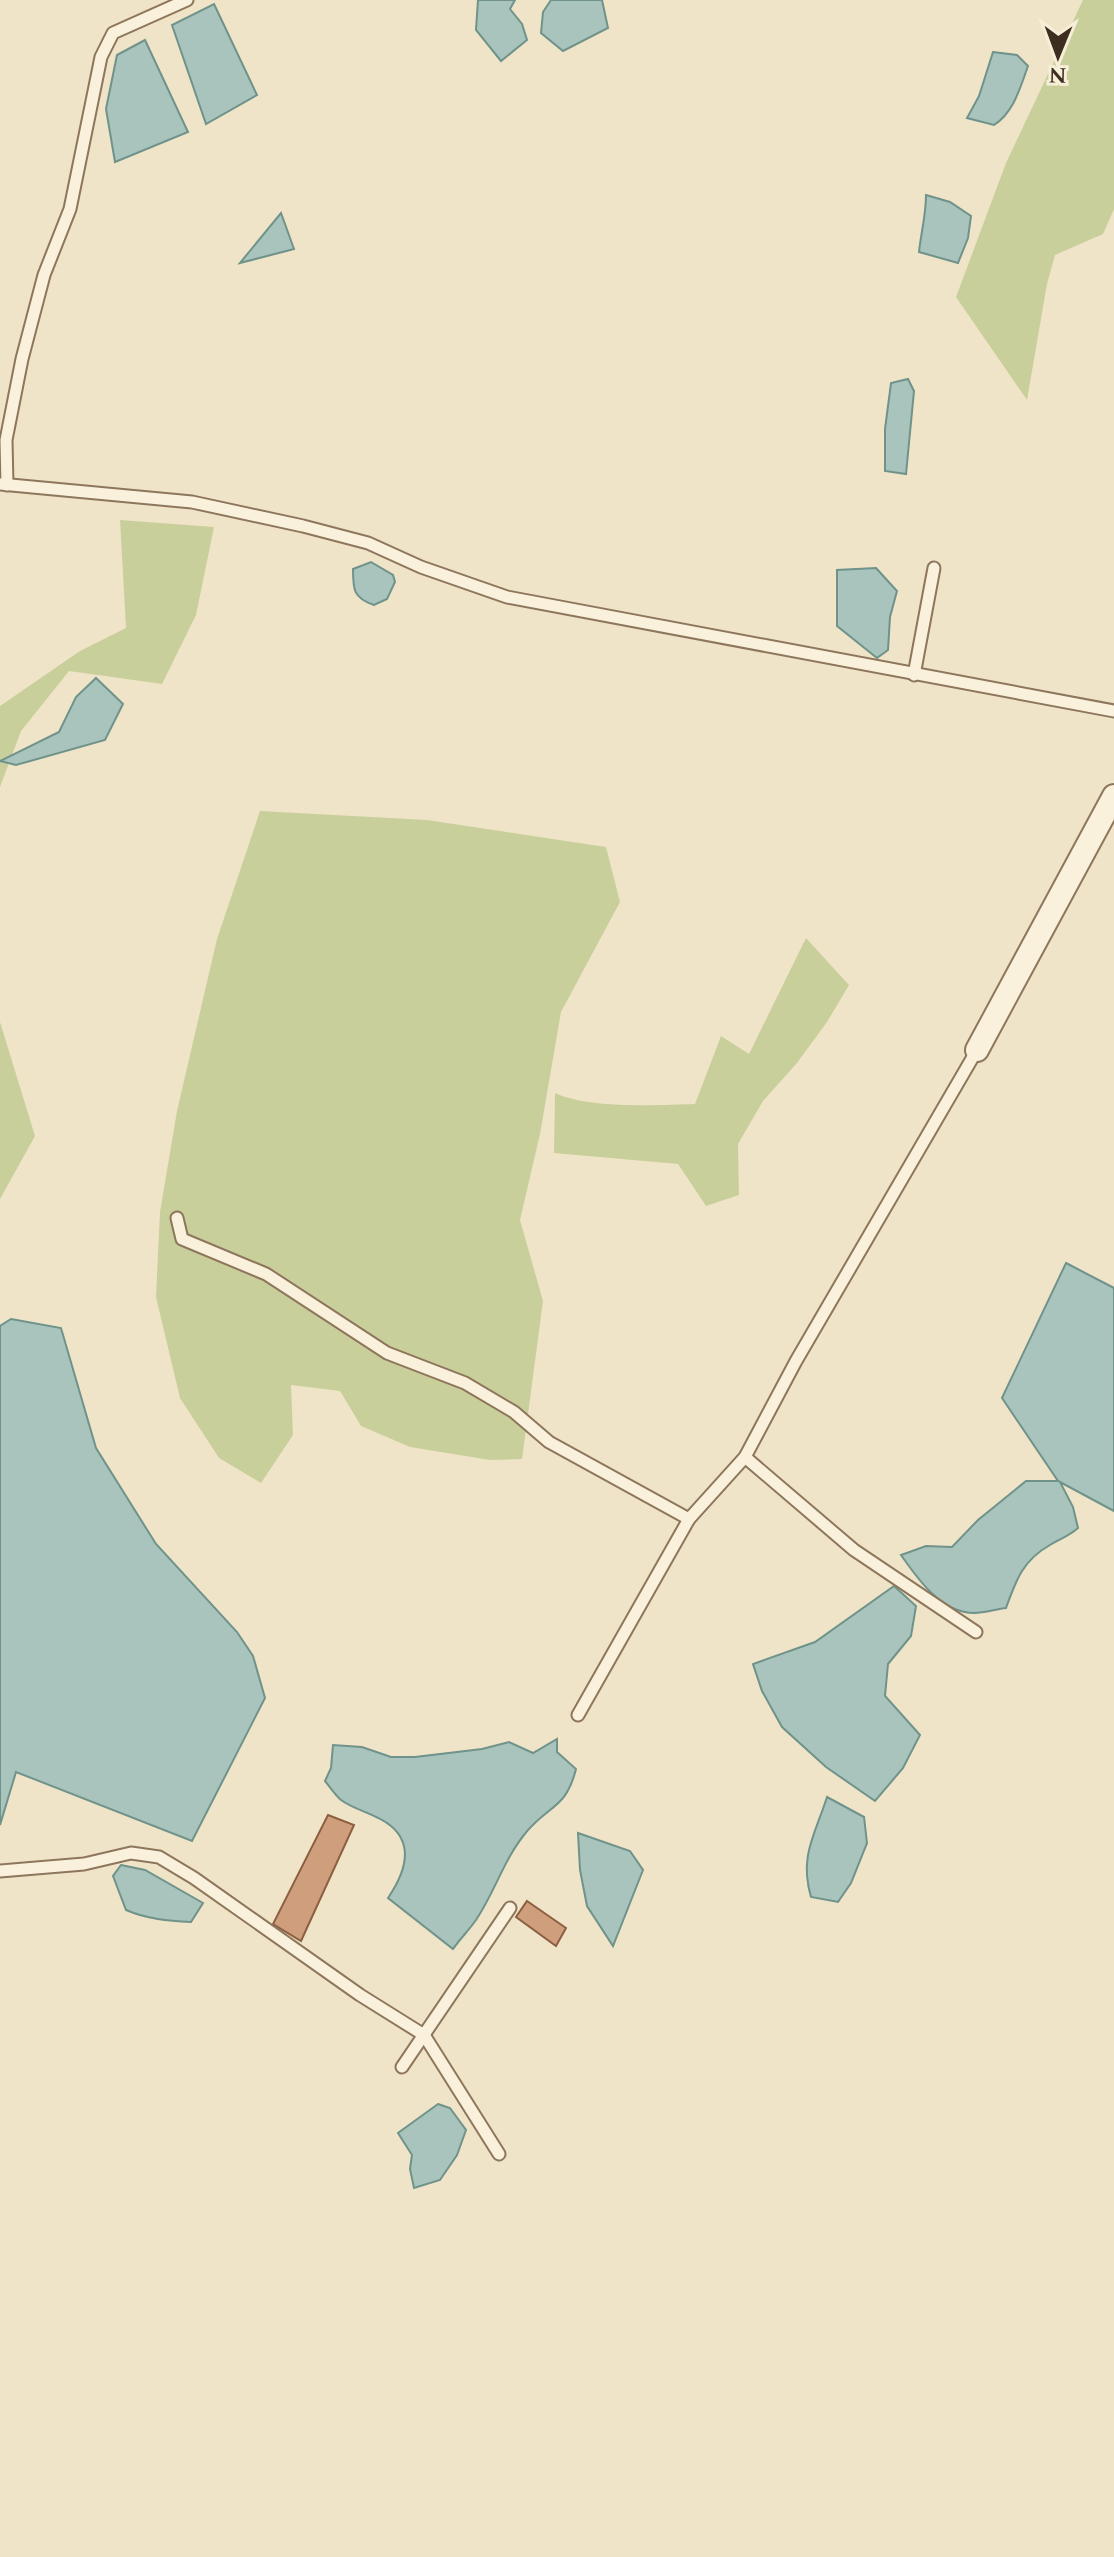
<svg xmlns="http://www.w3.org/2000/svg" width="1114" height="2557" viewBox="0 0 1114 2557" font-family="Spectral,serif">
<rect width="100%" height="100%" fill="#f0e4c8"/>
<!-- green -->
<g fill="#c9cf9b">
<polygon points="1083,0 1114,0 1114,209 1103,234 1055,255 1047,284 1027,400 956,297 1006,163"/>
<polygon points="120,520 214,527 196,615 162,684 69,671 21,731 0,787 0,706 80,651 126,628"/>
<polygon points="260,811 427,820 606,847 620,902 561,1012 540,1134 520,1220 543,1301 522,1459 490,1460 410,1447 361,1426 340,1391 291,1385 293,1435 261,1483 219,1458 180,1398 156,1297 160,1212 177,1111 217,939"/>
<path d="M806 938 849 985 827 1022 797 1063 763 1101 738 1144 739 1195 706 1206 678 1164 554 1153 555 1093C589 1109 657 1105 695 1104L721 1036 749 1054Z"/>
<polygon points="0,1022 35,1136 0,1199"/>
</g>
<!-- water -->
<g fill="#a9c4bc" stroke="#6f938a" stroke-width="2">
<polygon points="478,0 515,0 510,9 522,24 527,40 501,61 476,30"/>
<polygon points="551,0 602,0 608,28 563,51 541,33 543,12"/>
<polygon points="214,4 257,95 206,124 172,25"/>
<polygon points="145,40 188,132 115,162 106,109 117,55"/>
<path d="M993 52 1017 55 1028 66C1020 88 1014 112 994 125L967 118 979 96Z"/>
<path d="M926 195 950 202 971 216 968 238 958 263 919 252C921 233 926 215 926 195Z"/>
<polygon points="281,213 294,249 240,263"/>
<polygon points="908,379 914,391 906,474 885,471 885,429 891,383"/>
<path d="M371 562 393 575 395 582 387 599 374 605C353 598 353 589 353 569Z"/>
<polygon points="876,568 897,591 890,617 888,650 877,658 837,626 837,570"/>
<polygon points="96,678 123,704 105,740 16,765 0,761 59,732 76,697"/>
<path d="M1066 1263 1114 1288V1511L1060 1482 1073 1507 1078 1528C1069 1536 1060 1539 1050 1545 1023 1560 1016 1580 1006 1608 996 1609 985 1613 974 1613 941 1613 918 1579 901 1555L926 1546 952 1547 978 1520 1026 1481H1058L1002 1398Z"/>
<polygon points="11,1319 61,1328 96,1448 156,1544 237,1632 253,1656 265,1698 192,1841 16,1772 0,1825 0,1326"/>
<polygon points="894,1586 916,1606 911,1636 888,1664 885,1696 920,1735 903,1768 875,1801 826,1767 782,1727 762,1691 753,1664 815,1642"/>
<path d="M557 1739V1752L576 1769C566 1808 551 1804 528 1830 504 1858 496 1890 476 1920 469 1930 460 1939 453 1949L388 1898C403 1876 416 1847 391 1826 377 1814 356 1811 341 1800 335 1795 330 1787 325 1781L331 1768 333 1745 362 1747 391 1757H415L482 1749 509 1742 533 1753Z"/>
<path d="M827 1797 864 1817 867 1843 851 1883 838 1902 811 1897C799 1856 815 1835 827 1797Z"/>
<polygon points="578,1833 630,1851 643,1870 613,1946 587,1906 580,1870"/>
<path d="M121 1865 145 1870 203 1903 191 1922C168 1921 147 1919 126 1910L113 1876Z"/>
<polygon points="438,2104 450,2108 466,2130 457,2155 440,2180 414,2188 410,2169 412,2155 398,2133"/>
</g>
<!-- building -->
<g fill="#cf9f7d" stroke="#8d5f41" stroke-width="2">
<polygon points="328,1815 354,1825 301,1941 273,1924"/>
<polygon points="527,1901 566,1928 556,1946 516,1917"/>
</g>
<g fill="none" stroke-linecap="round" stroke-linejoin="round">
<defs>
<g id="service">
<polyline points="0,484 192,502 303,526 368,543 421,567 507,597 1114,711"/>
<polyline points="7,485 6,440 22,359 44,275 70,209 101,57 113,33 187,0"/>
<polyline points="914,675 934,568"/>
<polyline points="177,1218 182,1239 266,1274 387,1353 465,1383 514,1412 549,1442 689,1519"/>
<polyline points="745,1457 854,1550 976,1632"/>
<polyline points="578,1715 689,1519 745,1457 796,1361 977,1050"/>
<polyline points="0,1871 84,1864 131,1853 159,1857 194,1878 360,1995 424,2035 499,2154"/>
<polyline points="402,2067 510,1908"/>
</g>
<polyline id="minor" points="977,1050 1114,796"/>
</defs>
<!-- service casing -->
<use href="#service" stroke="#8d765c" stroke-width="15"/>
<!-- minor casing -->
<use href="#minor" stroke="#8d765c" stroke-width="26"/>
<!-- service -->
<use href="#service" stroke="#faf1dc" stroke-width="11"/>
<!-- minor -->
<use href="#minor" stroke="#faf1dc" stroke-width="22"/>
</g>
<!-- north arrow -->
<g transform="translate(1058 56) rotate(181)" stroke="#f7eed8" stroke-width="6" paint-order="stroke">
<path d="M0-6L14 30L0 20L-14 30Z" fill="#3d2e20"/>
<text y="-12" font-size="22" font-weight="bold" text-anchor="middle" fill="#3d2e20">N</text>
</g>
</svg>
